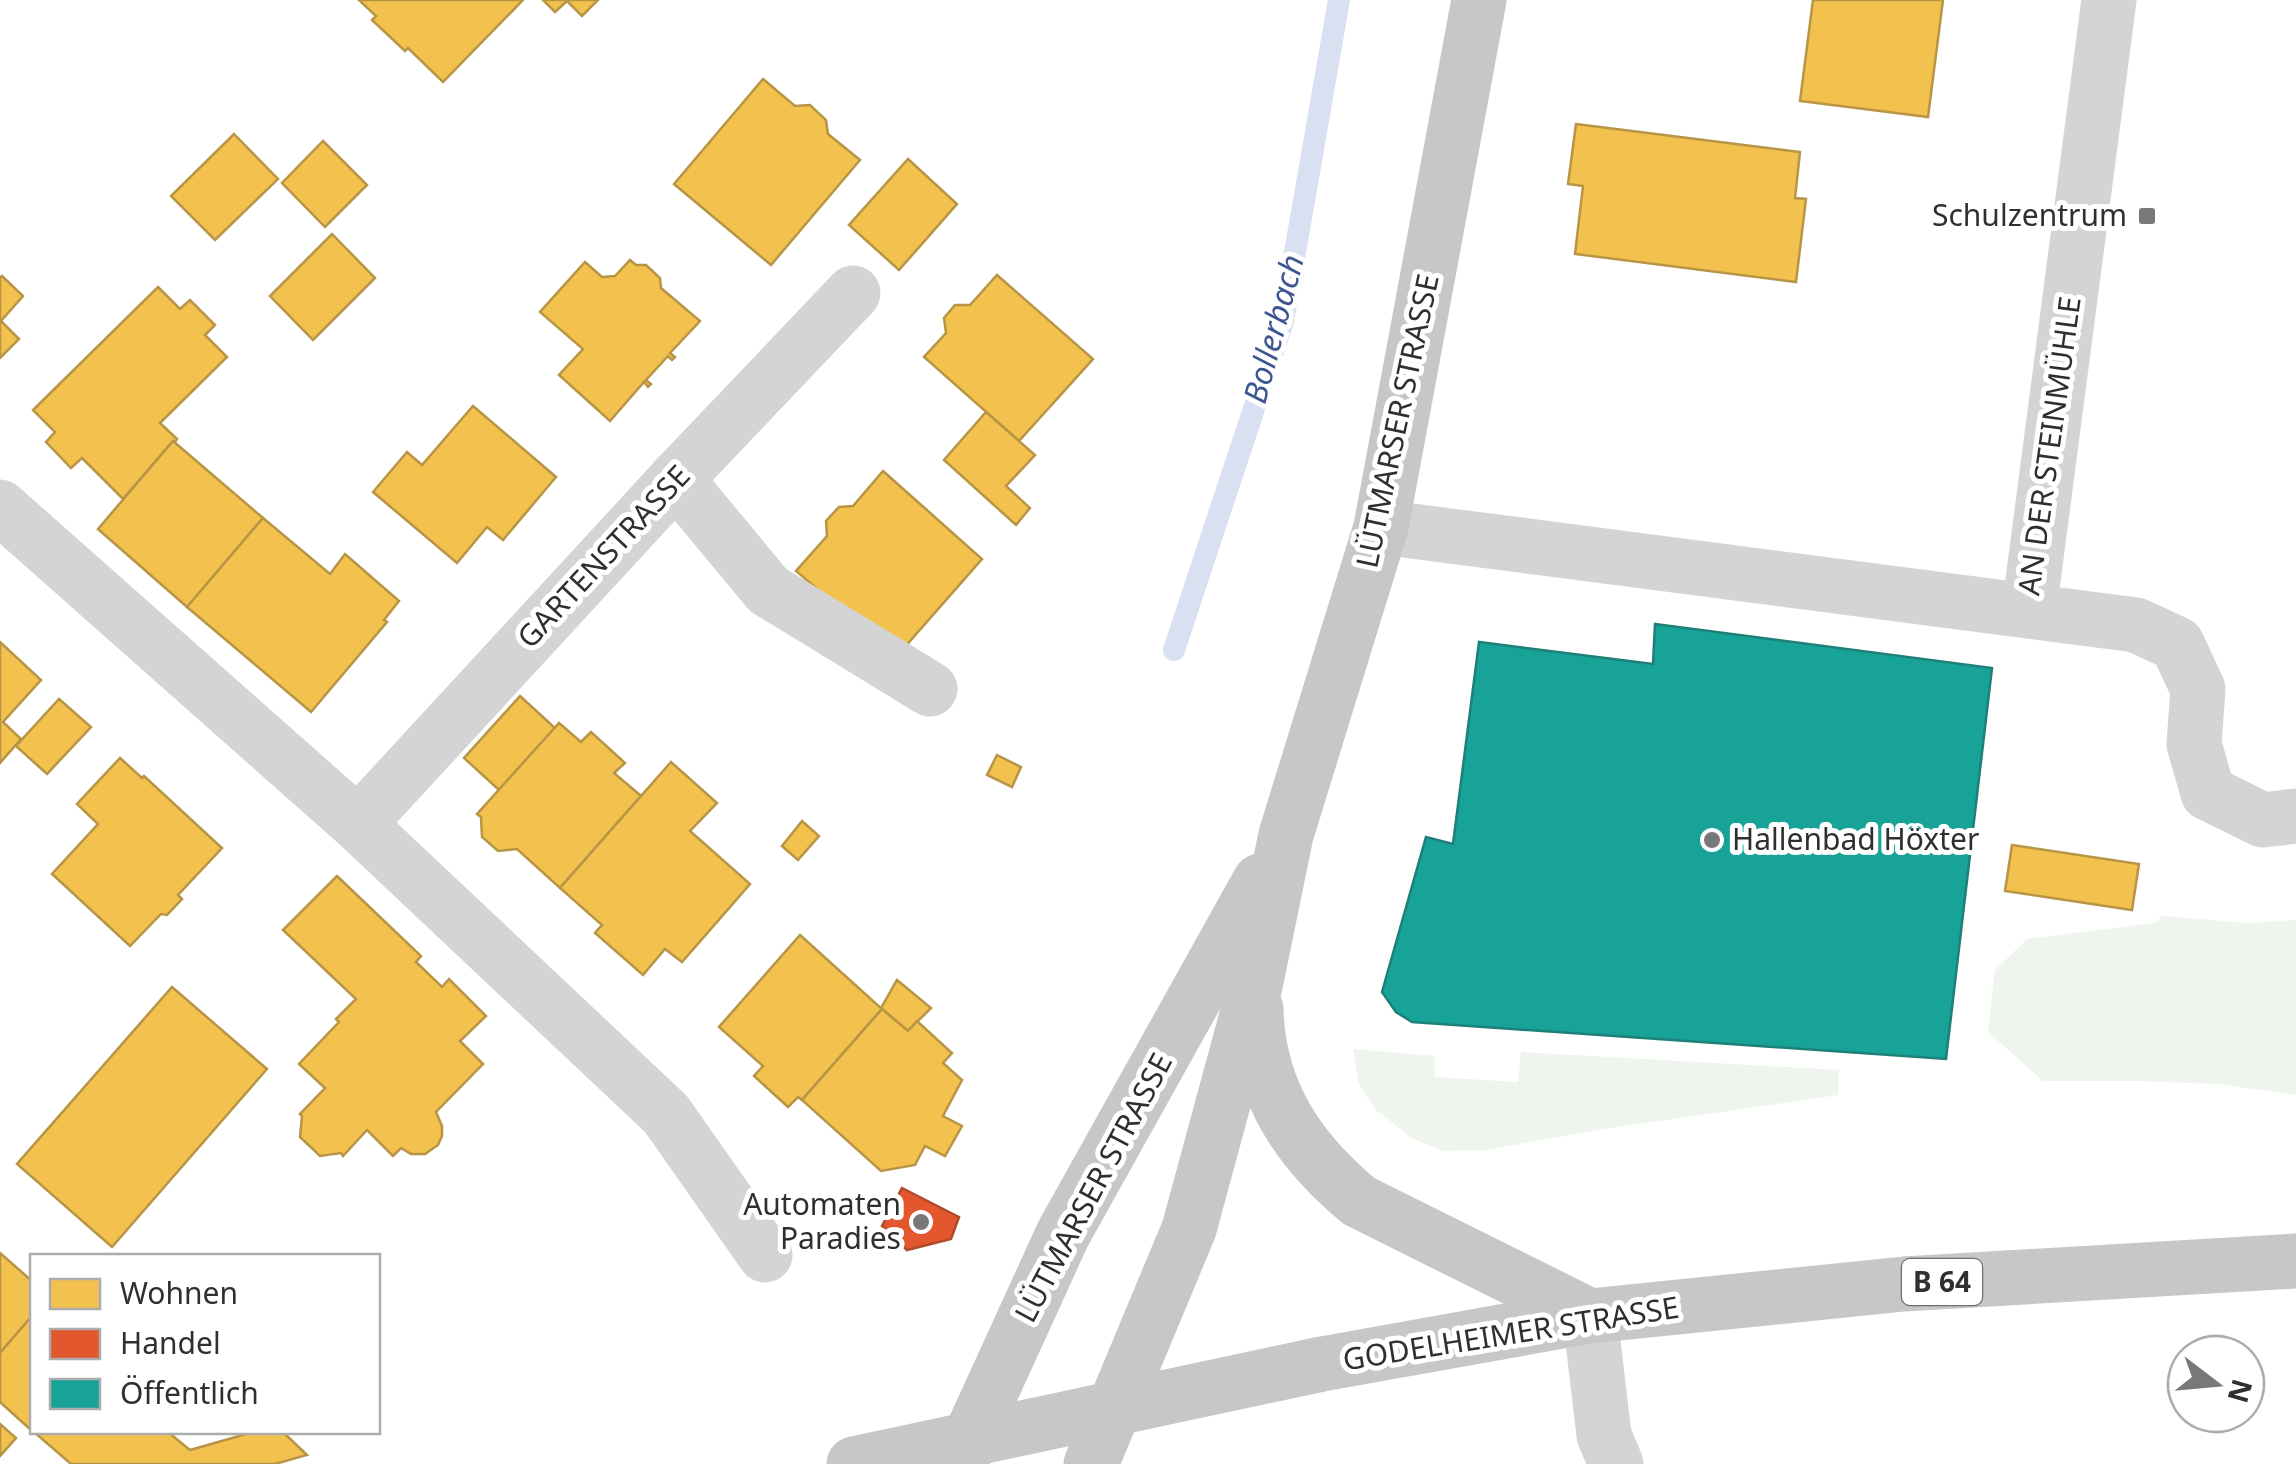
<svg xmlns="http://www.w3.org/2000/svg" width="2296" height="1464" viewBox="0 0 2296 1464" font-family="'Noto Sans',sans-serif">
<rect width="100%" height="100%" fill="#fff"/>
<!-- green -->
<g fill="#eef5ec">
<polygon points="2163,916 2247,923 2296,920 2296,1095 2218,1084 2137,1081 2043,1081 1988,1032 1995,970 2027,939 2154,923"/>
<polygon points="1353,1049 1435,1056 1435,1077 1518,1082 1521,1052 1839,1070 1838,1095 1597,1130 1486,1150 1443,1151 1412,1138 1376,1110 1359,1084"/>
</g>
<!-- homes -->
<g fill="#f2c14e" stroke="#b89545" stroke-width="2.5">
<polygon points="359,0 523,0 443,82 408,48 405,51 372,20 376,16"/>
<polygon points="543,0 598,0 582,16 567,1 555,12"/>
<polygon points="1813,0 1943,0 1928,117 1800,101"/>
<polygon points="763,79 795,106 810,105 826,120 828,134 860,160 771,265 674,184"/>
<polygon points="1576,124 1800,152 1795,198 1806,199 1796,282 1575,254 1583,186 1568,184"/>
<polygon points="234,134 278,179 215,240 171,196"/>
<polygon points="323,141 367,185 325,227 282,183"/>
<polygon points="908,159 957,204 899,270 849,225"/>
<polygon points="332,234 375,278 313,340 270,296"/>
<polygon points="630,260 636,265 646,265 660,278 661,288 700,321 670,353 675,357 672,360 668,356 646,380 651,384 648,387 644,382 610,421 559,375 583,349 540,312 585,262 602,277 615,276"/>
<polygon points="997,275 1093,359 1019,441 924,357 946,333 944,318 955,305 970,305"/>
<polygon points="2,276 23,296 1,321 19,339 0,358 0,278"/>
<polygon points="158,287 180,309 190,300 215,325 205,335 227,357 160,423 177,439 175,442 173,441 123,499 82,458 71,468 46,442 55,432 33,410"/>
<polygon points="473,406 556,477 503,540 487,527 457,563 373,492 407,452 422,465"/>
<polygon points="986,412 1035,455 1006,486 1030,508 1016,525 944,460"/>
<polygon points="173,441 263,518 187,607 98,529"/>
<polygon points="883,471 982,559 896,657 796,571 827,536 826,521 839,507 853,506"/>
<polygon points="263,518 330,574 345,554 399,601 384,620 387,622 311,712 187,607"/>
<polygon points="0,642 41,680 3,722 21,739 0,763"/>
<polygon points="520,696 555,728 499,790 464,758"/>
<polygon points="59,699 91,727 47,774 16,746"/>
<polygon points="559,723 581,742 591,732 625,763 614,773 641,796 560,888 517,849 498,851 482,837 481,817 477,814"/>
<polygon points="997,755 1021,767 1012,787 987,775"/>
<polygon points="120,758 142,778 144,776 222,848 178,895 182,899 167,915 161,914 130,946 52,874 98,824 77,804"/>
<polygon points="671,762 717,803 690,831 750,884 682,962 665,949 643,975 595,933 602,925 560,888"/>
<polygon points="802,821 819,836 798,860 782,846"/>
<polygon points="2012,845 2139,864 2132,910 2005,891"/>
<polygon points="337,876 421,956 416,962 442,987 449,979 486,1016 460,1041 483,1064 436,1112 442,1126 442,1136 438,1145 425,1154 411,1154 401,1148 393,1156 367,1130 343,1156 341,1153 320,1156 300,1137 302,1116 300,1114 325,1088 299,1064 339,1022 336,1019 356,999 283,930"/>
<polygon points="800,935 882,1009 802,1100 798,1097 788,1107 754,1076 763,1066 719,1027"/>
<polygon points="897,980 931,1008 908,1031 881,1008"/>
<polygon points="172,987 267,1069 112,1247 17,1164"/>
<polygon points="882,1009 908,1031 917,1021 952,1053 943,1063 962,1080 943,1116 962,1126 945,1156 925,1146 915,1165 881,1171 802,1100"/>
<polygon points="0,1253 32,1281 32,1316 0,1353"/>
<polygon points="32,1316 32,1431 0,1402 0,1353"/>
<polygon points="0,1424 16,1438 0,1456"/>
<polygon points="34,1432 168,1432 190,1450 253,1432 283,1432 307,1455 275,1464 71,1464"/>
</g>
<!-- shops -->
<polygon fill="#e4572e" stroke="#ae4b2e" stroke-width="2.5" points="902,1188 959,1217 951,1239 907,1250 882,1226"/>
<!-- public -->
<polygon fill="#17a398" stroke="#1e8078" stroke-width="2.5" points="1655,624 1992,668 1946,1059 1412,1022 1396,1012 1382,992 1426,837 1453,844 1479,642 1653,664"/>
<g fill="none" stroke-linecap="round" stroke-linejoin="round">
<!-- stream -->
<polyline stroke="#d9e0f1" stroke-width="22" points="1174,650 1283,321 1339,0"/>
<!-- minor -->
<g stroke="#d4d4d4" stroke-width="55">
<polyline points="676,479 768,590 930,689"/>
<polyline points="0,507 358,824 666,1114 765,1255"/>
<polyline points="1381,527 2136,625 2177,644 2198,689 2194,744 2208,793 2263,820 2296,816"/>
<polyline points="2029,611 2109,0"/>
<polyline points="358,824 676,479 853,293"/>
<polyline points="1590,1316 1604,1435 1616,1464"/>
</g>
<!-- major -->
<g stroke="#c7c7c7" stroke-width="55">
<path d="M1256 1009C1258 1091 1298 1150 1359 1201L1590 1316"/>
<polyline points="854,1464 1322,1364 1590,1316 1904,1284 2296,1261"/>
<polyline points="961,1464 969,1440 1063,1234 1260,881"/>
<polyline points="1091,1464 1189,1229 1255,986 1286,835 1381,527 1479,0"/>
</g>
</g>
<!-- markers -->
<g fill="#787878" stroke="#fff" stroke-width="4">
<rect x="2137" y="206" width="20" height="20" rx="5"/>
<circle cx="1712" cy="840" r="10"/>
<circle cx="921" cy="1222" r="10"/>
</g>
<g text-anchor="middle" stroke-width="10" stroke-linejoin="round" paint-order="stroke">
<!-- shield labels -->
<rect fill="#fff" stroke="#6d6d6d" stroke-width="2.5" x="1902" y="1259" width="80" height="46" rx="8"/>
<g font-size="28" font-weight="bold" fill="#2f2f2f">
<text x="1942" y="1292">B 64</text>
</g>
<!-- poi labels -->
<g font-size="30" fill="#2f2f2f" stroke="#fff" text-anchor="end">
<text x="2127" y="226">Schulzentrum</text>
<text x="1732" y="850" text-anchor="start">Hallenbad Höxter</text>
<text x="901" y="1215">Automaten<tspan x="901" dy="34">Paradies</tspan></text>
</g>
<!-- street labels -->
<g font-size="30" fill="#2f2f2f" stroke="#fff">
<text transform="translate(1398 421) rotate(-78)" y="10">LÜTMARSER STRASSE</text>
<text transform="translate(2050 446) rotate(-82)" y="10">AN DER STEINMÜHLE</text>
<text transform="translate(604 557) rotate(-47)" y="10">GARTENSTRASSE</text>
<text transform="translate(1094 1188) rotate(-62)" y="10">LÜTMARSER STRASSE</text>
<text transform="translate(1511 1334) rotate(-9)" y="10">GODELHEIMER STRASSE</text>
</g>
<!-- water labels -->
<g font-size="32" font-style="italic" fill="#3d5690" stroke="#fff">
<text transform="translate(1274 329) rotate(-75)" y="11">Bollerbach</text>
</g>
</g>
<!-- legend -->
<rect x="30" y="1254" width="350" height="180" fill="#ffffff" stroke="#acacac" stroke-width="2.5"/>
<rect x="50" y="1279" width="50" height="30" fill="#f2c14e" stroke="#acacac" stroke-width="2.5"/>
<text x="120" y="1304" font-size="30" fill="#2f2f2f">Wohnen</text>
<rect x="50" y="1329" width="50" height="30" fill="#e4572e" stroke="#acacac" stroke-width="2.5"/>
<text x="120" y="1354" font-size="30" fill="#2f2f2f">Handel</text>
<rect x="50" y="1379" width="50" height="30" fill="#17a398" stroke="#acacac" stroke-width="2.5"/>
<text x="120" y="1404" font-size="30" fill="#2f2f2f">Öffentlich</text>
<!-- north arrow -->
<g transform="translate(2216 1384) rotate(106)"><circle r="48" fill="#ffffff" stroke="#acacac" stroke-width="2.5"/>
<path d="M0-8L18 38L0 25L-18 38Z" fill="#787878"/>
<text y="-15" font-size="28" font-weight="bold" text-anchor="middle" fill="#2f2f2f">N</text>
</g>
</svg>
